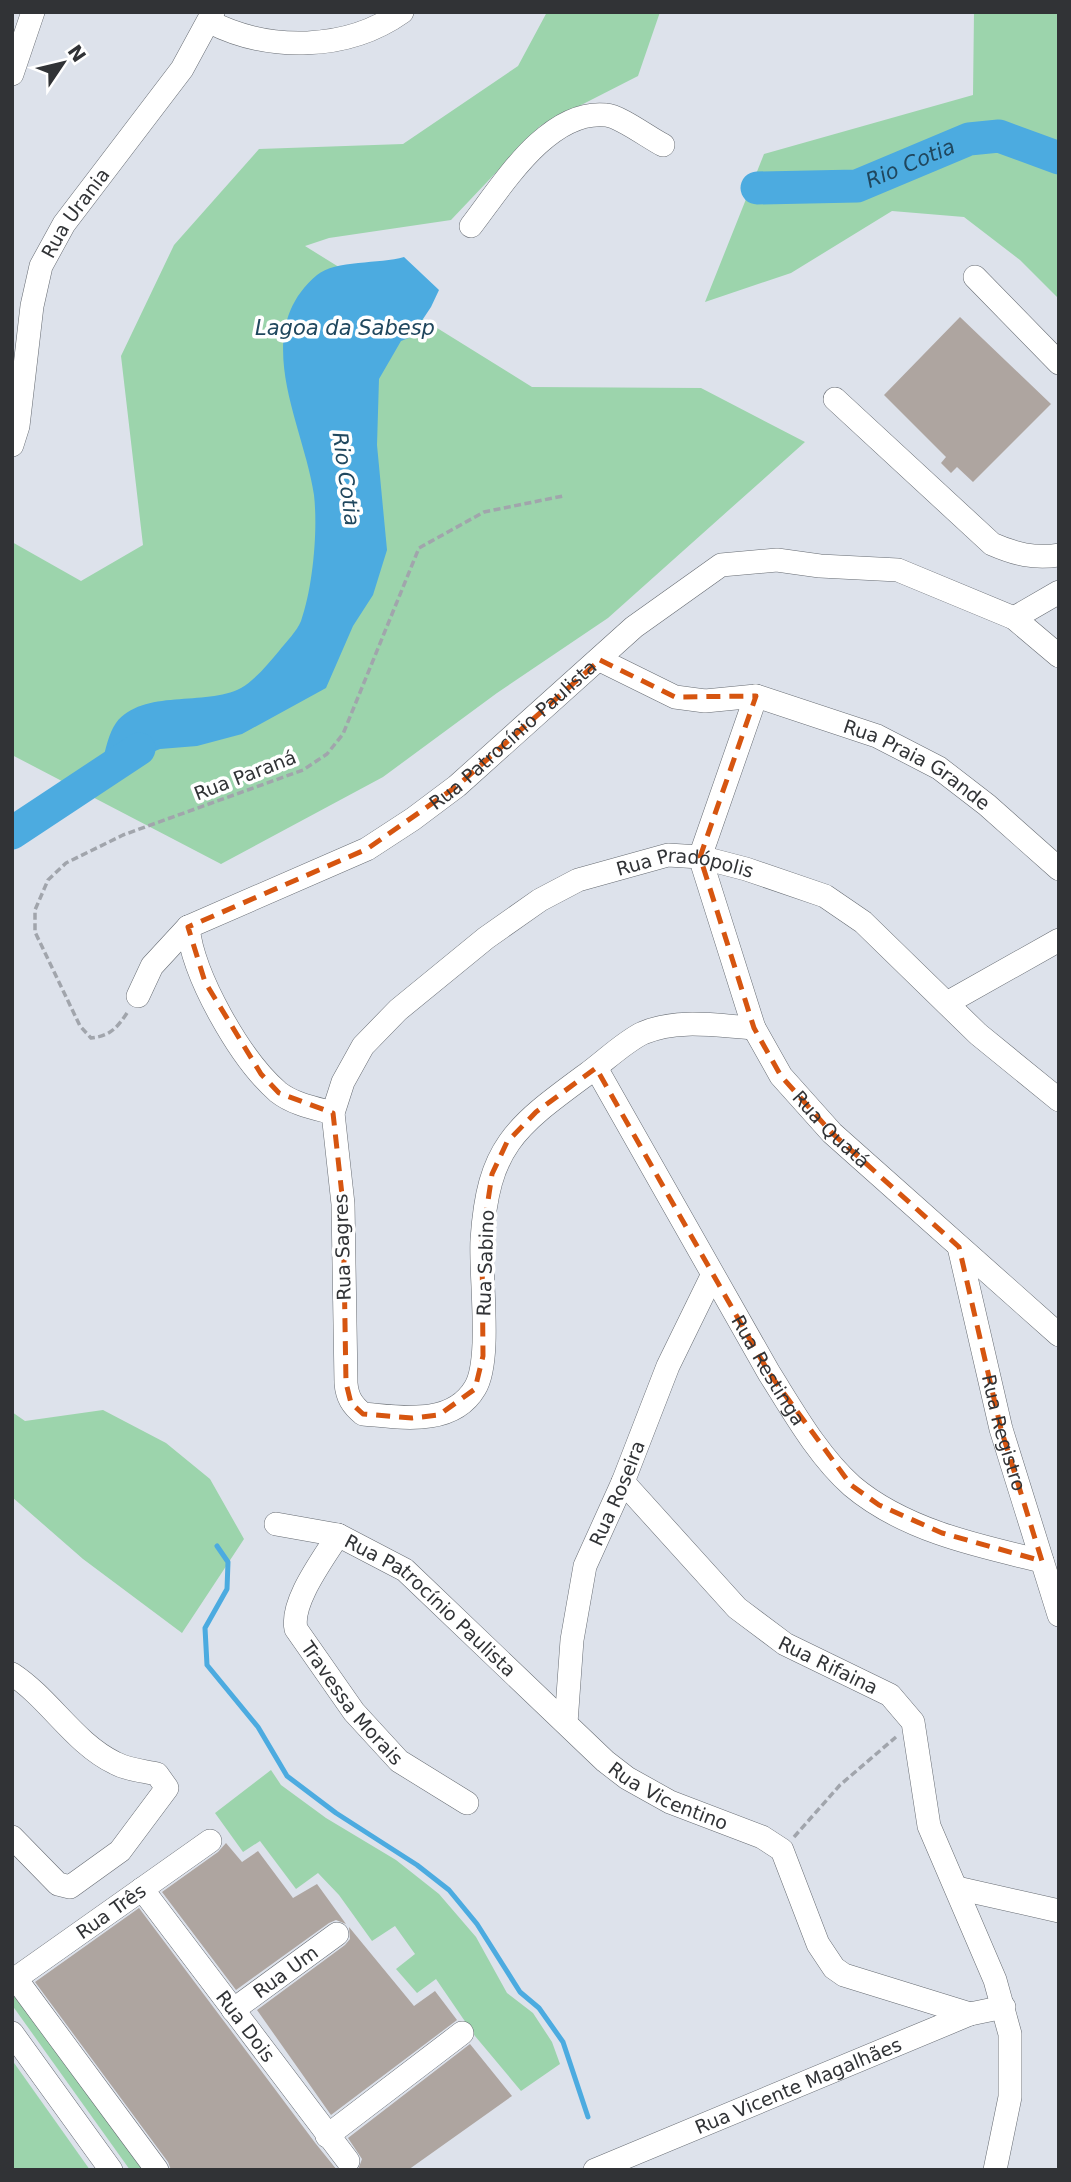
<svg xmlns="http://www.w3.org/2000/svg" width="1071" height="2182" viewBox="0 0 1071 2182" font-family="'DejaVu Sans',sans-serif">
<rect width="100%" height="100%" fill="#dde2eb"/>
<!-- green -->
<g fill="#9cd4ac">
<polygon points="547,12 660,12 638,76 540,126 451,220 329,238 305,246 532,387 701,388 805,442 608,618 497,693 383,777 221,864 12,755 12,542 81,581 143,545 121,356 174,245 259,149 403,144 518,66"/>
<polygon points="974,12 1059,12 1059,299 1020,260 964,217 892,211 791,273 705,302 764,154 973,95"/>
<polygon points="103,1410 166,1443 210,1479 244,1539 182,1633 83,1559 12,1497 12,1412 25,1421"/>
<polygon points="271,1770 281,1785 326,1818 396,1860 439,1894 476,1937 507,1993 533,2013 552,2042 560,2064 521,2091 475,2036 436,1979 417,1993 396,1969 415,1954 395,1926 372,1941 339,1895 318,1873 296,1889 260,1841 243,1852 215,1813"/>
<polygon points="12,1993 150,2170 130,2170 12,2005"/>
<polygon points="12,2060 90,2170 12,2170"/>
</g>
<!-- water -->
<path fill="#4cabe0" d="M404 257 439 290 431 307 411 337 401 341 379 379 377 445 387 550 373 595 353 626 326 688 242 734 197 746 160 749 99 774C104 759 107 735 116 723 143 688 205 707 241 688 255 680 269 663 279 651 286 642 297 631 301 621 313 587 318 530 314 495 304 425 248 333 317 275 335 260 380 264 404 257Z"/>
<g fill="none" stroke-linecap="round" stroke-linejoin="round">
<!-- stream -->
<polyline stroke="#4cabe0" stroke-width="5" points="217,1546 228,1562 227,1589 205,1628 207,1665 258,1727 287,1776 336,1813 417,1865 449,1890 477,1924 520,1992 539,2008 563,2042 588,2117"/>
<!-- river -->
<g stroke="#4cabe0" stroke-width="33">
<path id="s1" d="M757 188 857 186 969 139 999 136 1059 158"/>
<polyline points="12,833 139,749"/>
</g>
</g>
<!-- building -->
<g fill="#aea5a0">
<polygon points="960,317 1051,404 973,482 957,467 951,473 941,463 946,457 884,395"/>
<polygon points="226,1843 242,1862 258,1851 293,1898 317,1884 346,1924 336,1920 329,1923 236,1990 162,1892 218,1852"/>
<polygon points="139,1908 316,2144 337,2170 171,2170 168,2162 35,1982"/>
<polygon points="349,1927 414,2006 435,1991 457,2020 331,2115 257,2010 345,1945 350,1939"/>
<polygon points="470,2044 512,2096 408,2170 358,2170 362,2159 348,2138"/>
</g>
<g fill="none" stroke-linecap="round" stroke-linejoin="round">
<defs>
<g id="minor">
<path d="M210 22C269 52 347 51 402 12"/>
<polyline points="12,74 33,12"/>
<path d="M471 226C502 186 548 109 606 115 620 116 649 138 663 145"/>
<polyline points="975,277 1059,363"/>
<path d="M835 399 992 544C1015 554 1034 559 1059 555"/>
<path id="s2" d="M12 445 18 426 32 306 41 266 64 224 182 69 213 12"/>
<polyline points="1014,618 1059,592"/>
<path id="s3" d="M600 660 675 697 705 701 756 696 877 736 939 768 987 805 1059 869"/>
<path id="s4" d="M756 696 700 857 754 1028 781 1076 832 1133 1059 1335"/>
<path d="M188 927C193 976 240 1059 278 1092 293 1104 314 1108 333 1113"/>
<path id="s5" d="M138 996 152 966 188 927 367 849 413 819 457 786 634 627 721 565 777 560 820 566 898 570 1014 618 1059 656"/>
<polyline points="947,1003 1059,940"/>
<path id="s6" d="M754 1028C719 1026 678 1018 643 1033 624 1042 605 1061 587 1074 515 1127 488 1146 482 1240 480 1276 492 1360 475 1388 452 1427 400 1417 363 1414 352 1405 347 1397 346 1383L343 1204 333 1113 343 1082 363 1046 398 1010 486 938 540 900 578 880 668 855 700 857 746 869 825 896 863 922 978 1034 1059 1100"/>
<path id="s7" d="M596 1068 769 1373C793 1411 818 1456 852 1486 904 1530 978 1546 1042 1561"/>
<path id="s8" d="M959 1247 1001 1429 1059 1615"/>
<path id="s9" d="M623 1482 737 1608 785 1644 890 1695 913 1722 929 1826 995 1980 1010 2034V2097L995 2170"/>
<path id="s10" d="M276 1524 338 1535 405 1570 605 1761 627 1778 670 1802 762 1837 782 1850 818 1944 834 1968 844 1975 970 2014"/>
<path id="s11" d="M338 1535C324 1558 290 1602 296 1629L354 1712 399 1761 467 1803"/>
<path d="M12 1674C50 1699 74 1743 115 1763 128 1770 144 1771 157 1774L167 1788 120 1851 70 1887 58 1884 12 1837"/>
<path id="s12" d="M566 1723 572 1640 585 1566 623 1482 668 1366 712 1276"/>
<polyline points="957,1888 1059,1911"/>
<path id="s13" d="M142 1889 348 2161"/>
<polyline points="16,1979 157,2170"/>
<path id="s14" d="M12 1981 210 1841"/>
<path id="s15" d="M233 2010 337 1934"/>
<polyline points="12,2033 111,2170"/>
<polyline points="327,2136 462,2033"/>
<path id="s16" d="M595 2170 970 2014 1004 2007"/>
</g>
</defs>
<!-- minor casing -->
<use href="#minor" stroke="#666b72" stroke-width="24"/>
<!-- path -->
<g stroke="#a1a5ac" stroke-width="3.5" stroke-dasharray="7 3.5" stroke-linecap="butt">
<path d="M127 1013C117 1028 110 1036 91 1038L80 1026 35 932V910L48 880 66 863 123 835 303 770 327 754 343 734 419 548 484 512 563 496"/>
<polyline points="794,1837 840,1785 896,1737"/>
</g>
<!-- minor -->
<use href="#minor" stroke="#fff" stroke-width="23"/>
</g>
<!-- marked area -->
<path fill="none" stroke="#d65510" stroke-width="5" stroke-dasharray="14 9" stroke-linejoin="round" d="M600 660 675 697 756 696 700 857 754 1028 781 1076 832 1133 959 1247 1001 1429 1042 1561 942 1533 879 1505 851 1485 769 1373 596 1068 536 1112 507 1142 492 1174 482 1241 483 1356 475 1389 439 1415 412 1418 363 1414 351 1403 346 1383 343 1204 333 1113 279 1093 261 1074 205 982 188 927 367 849 457 786Z"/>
<g text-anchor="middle" stroke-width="7" stroke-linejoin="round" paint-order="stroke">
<!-- street labels -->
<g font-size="19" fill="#313336" stroke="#fff">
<text dy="7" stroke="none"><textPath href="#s2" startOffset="245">Rua Urania</textPath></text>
<text dy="7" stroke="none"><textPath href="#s5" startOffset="467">Rua Patrocínio Paulista</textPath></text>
<text dy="7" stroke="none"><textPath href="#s3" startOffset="341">Rua Praia Grande</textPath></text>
<text transform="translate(245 775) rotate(-21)" y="7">Rua Paraná</text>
<text dy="7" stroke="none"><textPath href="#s6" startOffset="1424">Rua Pradópolis</textPath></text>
<text dy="7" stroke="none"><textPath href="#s4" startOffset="478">Rua Quatá</textPath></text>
<text transform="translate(342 1247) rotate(-92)" y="7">Rua Sagres</text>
<text transform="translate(485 1263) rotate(-88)" y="7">Rua Sabino</text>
<text dy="7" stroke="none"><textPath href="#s7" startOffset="348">Rua Restinga</textPath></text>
<text dy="7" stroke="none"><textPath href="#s8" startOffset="191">Rua Registro</textPath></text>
<text dy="7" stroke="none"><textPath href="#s12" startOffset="238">Rua Roseira</textPath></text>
<text dy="7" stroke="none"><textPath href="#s10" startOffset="180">Rua Patrocínio Paulista</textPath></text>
<text dy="7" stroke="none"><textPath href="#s9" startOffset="278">Rua Rifaina</textPath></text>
<text dy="7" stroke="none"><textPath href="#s11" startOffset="198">Travessa Morais</textPath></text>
<text dy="7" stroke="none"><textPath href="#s10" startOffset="488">Rua Vicentino</textPath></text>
<text dy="7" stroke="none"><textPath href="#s14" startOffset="121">Rua Três</textPath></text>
<text dy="7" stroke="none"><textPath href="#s15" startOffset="65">Rua Um</textPath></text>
<text dy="7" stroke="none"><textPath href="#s13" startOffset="172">Rua Dois</textPath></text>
<text dy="7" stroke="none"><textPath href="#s16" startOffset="220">Rua Vicente Magalhães</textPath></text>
</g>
<!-- water labels -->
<g font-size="21" font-style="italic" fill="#20475e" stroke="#fff">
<text dy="7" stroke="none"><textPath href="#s1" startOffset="158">Rio Cotia</textPath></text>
<text x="345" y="335">Lagoa da Sabesp</text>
<text transform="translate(346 479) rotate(82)" y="7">Rio Cotia</text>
</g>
</g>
<!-- border -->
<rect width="1071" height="2182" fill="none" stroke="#313336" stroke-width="28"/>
<!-- north arrow -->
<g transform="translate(63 63) rotate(55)" stroke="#ffffff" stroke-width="5" paint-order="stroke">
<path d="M0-5L12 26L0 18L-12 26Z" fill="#313336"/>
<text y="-10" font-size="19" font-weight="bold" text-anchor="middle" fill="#313336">N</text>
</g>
</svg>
